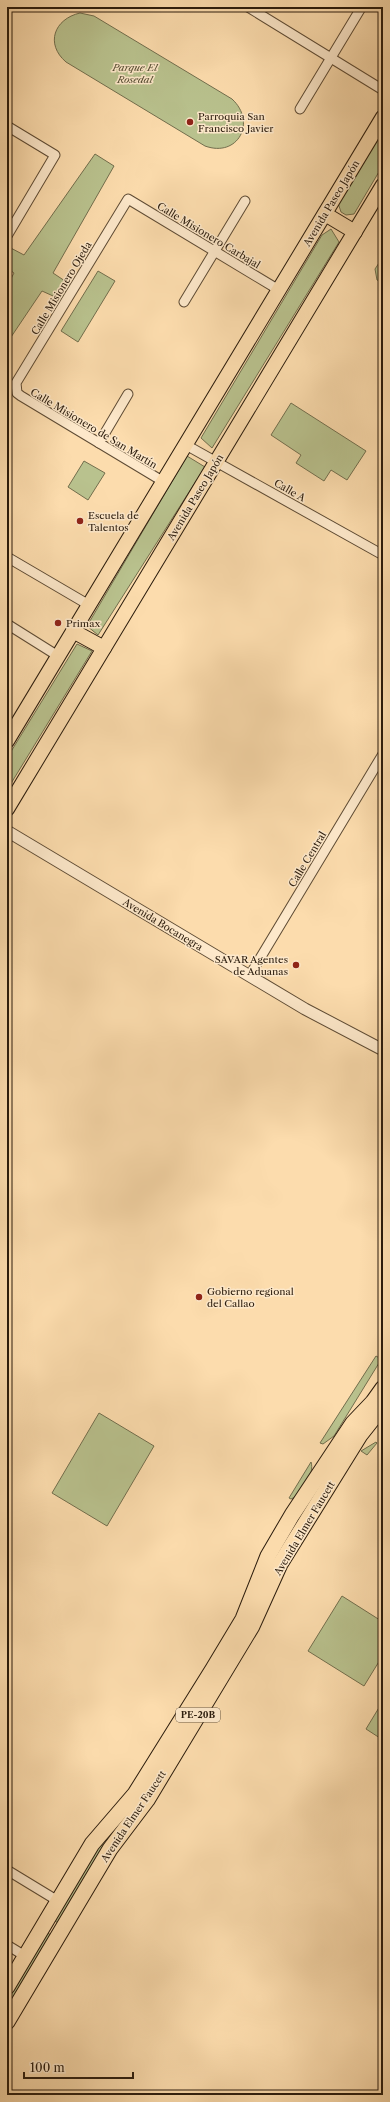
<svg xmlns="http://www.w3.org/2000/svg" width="390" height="2102" viewBox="0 0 390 2102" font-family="'Libre Caslon Text',serif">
<rect width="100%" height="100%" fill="#fcdcad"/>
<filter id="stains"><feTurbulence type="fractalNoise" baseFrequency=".005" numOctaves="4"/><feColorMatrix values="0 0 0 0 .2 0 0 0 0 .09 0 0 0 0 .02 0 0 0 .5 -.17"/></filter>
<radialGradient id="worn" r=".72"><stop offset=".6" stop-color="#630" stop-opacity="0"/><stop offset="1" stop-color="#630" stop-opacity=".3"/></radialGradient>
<!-- green -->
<g fill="#b9c28e" stroke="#726e4d">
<path d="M80 13 94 16 232 99C257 122 238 158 205 146L66 62C45 44 54 19 80 13Z"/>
<polygon points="383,129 383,165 354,214 346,215 341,212 338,203"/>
<polygon points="95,154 114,166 53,273 71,285 62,300 42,291 7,343 7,286 14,273 7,268 7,246 24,255"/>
<polygon points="331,229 339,242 212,448 201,438 322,235"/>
<polygon points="383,257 383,283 377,280 375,269"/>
<polygon points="98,271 115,281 78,342 61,331"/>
<polygon points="291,403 366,451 347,480 331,470 324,481 296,463 301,455 271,435"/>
<polygon points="187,456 205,467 98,635 87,626"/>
<polygon points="84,461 105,473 88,500 68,487"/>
<polygon points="77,644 92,651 7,790 7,758"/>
<polygon points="376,1356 381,1359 379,1363 334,1436 323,1444 320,1443"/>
<polygon points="99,1413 154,1446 107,1526 52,1493"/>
<polygon points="376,1442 377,1443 367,1455 361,1451"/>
<path d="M311 1462C315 1473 302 1495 291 1499L289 1498Z"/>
<polygon points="342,1596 383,1622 383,1655 364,1686 308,1651"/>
<polygon points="383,1701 383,1740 366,1729"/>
<path d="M117 1830 58 1923 52 1919C71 1889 87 1850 117 1830Z"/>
<polygon points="44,1931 51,1935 7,2013 7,1998"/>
</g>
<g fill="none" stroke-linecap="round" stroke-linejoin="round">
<defs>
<g id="minor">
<polyline points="248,7 383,90"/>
<polyline points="300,109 361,8"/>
<polyline points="7,126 55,155 7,236"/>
<polyline points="184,302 245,201"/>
<polyline points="99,443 128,394"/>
<polyline points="186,445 383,555"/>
<polyline points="164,482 21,396 17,393 16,383 128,199 279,290"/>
<polyline points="7,557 89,605"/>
<polyline points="7,624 58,656"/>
<polyline points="250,975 383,754"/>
<polyline points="7,1870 58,1901"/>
<polyline points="7,1945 25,1956"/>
</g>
<polyline id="tertiary" points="7,831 305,1009 383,1050"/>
<g id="primary">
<polyline points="325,214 355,232"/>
<polyline points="73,631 104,648"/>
<polyline points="7,741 383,117"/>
<polyline points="7,809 383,185"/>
</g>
<g id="trunk">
<polyline points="7,1987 92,1844 135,1794 213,1669 243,1619 268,1556 292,1515 353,1423 373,1402 383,1388"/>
<polyline points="7,2022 110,1849 147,1800 252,1626 280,1564 360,1435 383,1406"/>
</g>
</defs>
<!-- minor casing -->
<use href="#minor" stroke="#5e4b34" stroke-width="11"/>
<!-- tertiary casing -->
<use href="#tertiary" stroke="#5e4b34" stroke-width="13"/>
<!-- primary casing -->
<use href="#primary" stroke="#2a1b0c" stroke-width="16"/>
<!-- trunk casing -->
<use href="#trunk" stroke="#2a1b0c" stroke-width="17"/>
<!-- minor -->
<use href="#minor" stroke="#fde8ca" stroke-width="9"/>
<!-- tertiary -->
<use href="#tertiary" stroke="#fde8ca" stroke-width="11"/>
<!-- primary -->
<use href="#primary" stroke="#fcdcad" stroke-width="14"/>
<!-- trunk -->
<use href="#trunk" stroke="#fcdcad" stroke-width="15"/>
</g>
<!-- markers -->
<g fill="#8f2418" stroke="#fde8ca" stroke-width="1.5">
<circle cx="190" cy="122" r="4"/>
<circle cx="80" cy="521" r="4"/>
<circle cx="58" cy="623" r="4"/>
<circle cx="296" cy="965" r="4"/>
<circle cx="199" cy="1297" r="4"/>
</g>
<g text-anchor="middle" stroke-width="3" stroke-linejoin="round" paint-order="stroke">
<!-- shield labels -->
<rect fill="#fde8ca" stroke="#695845" stroke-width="1" x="176" y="1708" width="44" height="14" rx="3"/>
<g font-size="9" font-weight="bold" fill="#2a1b0c">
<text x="198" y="1718">PE-20B</text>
</g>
<!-- park labels -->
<g font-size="10" font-style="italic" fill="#554d33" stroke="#fde8ca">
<text x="135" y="71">Parque El<tspan x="135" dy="12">Rosedal</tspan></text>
</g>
<!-- poi labels -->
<g font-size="10" fill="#2a1b0c" stroke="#fde8ca" text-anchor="start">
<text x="198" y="120">Parroquia San<tspan x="198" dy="12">Francisco Javier</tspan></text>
<text x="88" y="519">Escuela de<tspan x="88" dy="12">Talentos</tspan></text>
<text x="66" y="627">Primax</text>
<text x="288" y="963" text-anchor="end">SAVAR Agentes<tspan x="288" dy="12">de Aduanas</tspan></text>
<text x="207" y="1295">Gobierno regional<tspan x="207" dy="12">del Callao</tspan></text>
</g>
<!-- street labels -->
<g font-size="10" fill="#2a1b0c" stroke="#fde8ca">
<text transform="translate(331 203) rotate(-59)" y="4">Avenida Paseo Japón</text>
<text transform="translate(209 235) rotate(31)" y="4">Calle Misionero Carbajal</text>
<text transform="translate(61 288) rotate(-59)" y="4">Calle Misionero Ojeda</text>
<text transform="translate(94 428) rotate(31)" y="4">Calle Misionero de San Martín</text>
<text transform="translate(290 490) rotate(30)" y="4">Calle A</text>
<text transform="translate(195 497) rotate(-59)" y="4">Avenida Paseo Japón</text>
<text transform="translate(307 859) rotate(-59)" y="4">Calle Central</text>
<text transform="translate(163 924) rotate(31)" y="4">Avenida Bocanegra</text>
<text transform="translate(304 1528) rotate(-59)" y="4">Avenida Elmer Faucett</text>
<text transform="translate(133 1816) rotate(-56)" y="4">Avenida Elmer Faucett</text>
</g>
</g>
<!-- margin -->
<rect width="390" height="2102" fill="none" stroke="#fcdcad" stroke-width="24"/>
<rect x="8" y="8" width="374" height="2086" fill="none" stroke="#2a1b0c" stroke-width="2"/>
<rect x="12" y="12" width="366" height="2078" fill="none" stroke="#2a1b0c"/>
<!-- scale -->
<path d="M24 2072v6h109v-6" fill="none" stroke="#2a1b0c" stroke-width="2"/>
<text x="30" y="2072" font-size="12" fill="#2a1b0c" stroke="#fde8ca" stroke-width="3" paint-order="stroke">100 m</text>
<rect width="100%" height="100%" filter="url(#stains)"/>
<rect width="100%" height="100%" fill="url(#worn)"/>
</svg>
